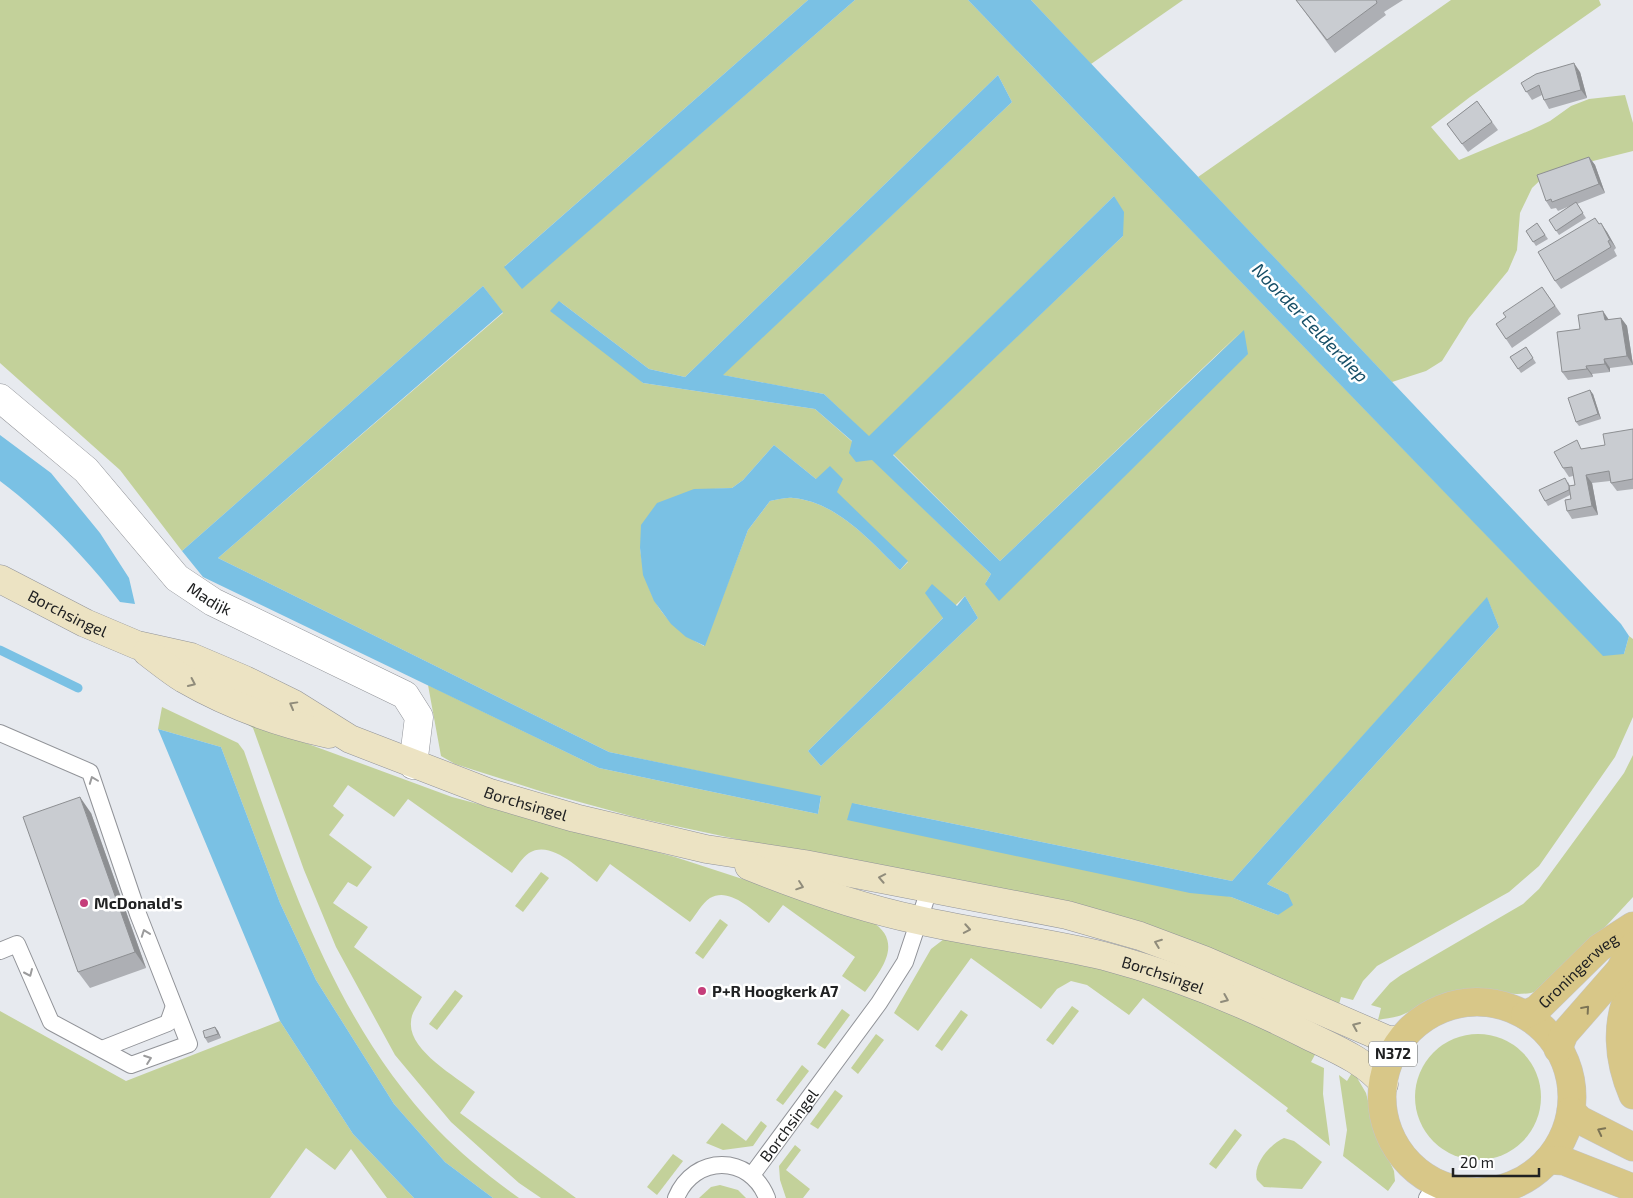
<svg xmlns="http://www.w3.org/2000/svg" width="1633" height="1198" viewBox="0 0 1633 1198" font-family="'Exo 2',sans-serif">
<rect width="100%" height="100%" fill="#e7eaef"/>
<!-- green -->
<g fill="#c3d19a" fill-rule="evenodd">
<path d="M0 0H808L505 266 522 288 855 0H968L1595 647 1624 654 1629 636 1633 639V717L1615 757 1539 866 1509 892 1377 966 1363 981 1353 1000 1341 997 1338 1008 1300 991 764 845 638 818 543 792 455 764 441 756 428 685 599 768 818 814 821 797 609 752 218 558 503 313 483 286 182 551 120 470 0 363ZM998 75 1012 102 722 375 824 394 869 437 1114 196 1123 236 893 454 1000 561 1243 330 985 584 991 574 872 459 815 409 643 383 559 301 649 369 685 377ZM774 445 816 479 908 562 900 570C870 541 837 502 793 498 785 497 777 500 770 501L748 530 704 646C661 623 646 596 640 548L713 489 732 488 743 480ZM965 596 978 618 821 766 808 751ZM1487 598 1499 627 1267 884 1288 894 1278 915 1231 897 852 803 1232 881Z"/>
<polygon points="1031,0 1183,0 1091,64"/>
<polygon points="1451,0 1599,0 1601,5 1470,97 1431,127 1459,160 1531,130 1550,121 1571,106 1589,99 1625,95 1633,123 1633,151 1549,172 1532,188 1520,213 1517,250 1508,271 1469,318 1442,361 1426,371 1392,382 1198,177"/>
<path d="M162 707 238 743 244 751C290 884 338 1026 438 1130 462 1155 490 1177 519 1198H493L445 1162 394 1104 316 980 280 903 221 747 158 729Z"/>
<path d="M238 718 452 797 675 857 871 921C905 942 881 970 865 992L842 976 855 957 783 905 769 923C754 912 730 886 710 898 702 903 696 915 690 922L610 864 597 882C580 870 551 839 529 853 522 858 517 866 512 873L408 799 394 817 348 785 333 806 344 815 329 835 372 867 357 887 348 882 333 903 368 927 354 947 422 997C418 1005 411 1013 411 1022 408 1050 455 1076 475 1092L460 1113 576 1198H541L519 1183 451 1122 395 1055 336 947 304 870 253 728Z"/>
<path d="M1633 755V897C1618 913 1548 991 1531 993 1505 997 1479 987 1452 993 1434 997 1421 1007 1404 1014 1396 1018 1386 1018 1378 1020L1381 1008 1371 1005 1390 983 1401 975 1523 904 1539 889 1624 773Z"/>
<polygon points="541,872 549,878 523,912 515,906"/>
<polygon points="720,919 728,925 703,959 695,953"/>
<polygon points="944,939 1028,949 1170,987 1317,1051 1311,1062 1324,1068 1323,1094 1330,1146 1286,1111 1288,1108 1143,998 1129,1015 1087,985 1071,981 1057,989 1041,1009 971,958 918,1031 894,1013 931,949"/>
<polygon points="455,990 463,996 437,1030 429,1024"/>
<polygon points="1072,1006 1079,1011 1053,1045 1046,1040"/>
<polygon points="842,1009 850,1015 825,1049 817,1044"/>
<polygon points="961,1010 968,1015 942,1051 935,1046"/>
<polygon points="0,1011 126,1081 280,1021 353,1134 414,1198 387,1198 351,1149 335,1170 306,1148 270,1198 0,1198"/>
<polygon points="876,1034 884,1040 858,1074 851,1068"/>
<circle cx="1478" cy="1097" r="63"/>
<polygon points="802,1065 809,1071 783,1105 776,1100"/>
<polygon points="1353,1071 1366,1093 1376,1132 1394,1171 1395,1181 1388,1191 1343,1156 1347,1130 1339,1075 1347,1081"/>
<polygon points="835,1090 843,1096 818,1129 810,1124"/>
<polygon points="761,1121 767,1126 753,1146 723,1150 706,1143 722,1123 746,1141"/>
<polygon points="1235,1129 1242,1135 1216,1169 1209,1164"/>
<path d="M1284 1138 1294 1141 1322 1162 1302 1189 1264 1187 1257 1180C1252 1165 1270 1144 1284 1138Z"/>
<polygon points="795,1145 801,1150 786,1170 810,1189 803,1198 786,1198 780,1180 779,1166"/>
<polygon points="673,1154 683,1161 657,1195 647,1187"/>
<polygon points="720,1185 738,1190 746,1198 699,1198 711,1187"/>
</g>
<!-- water -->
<g fill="#7ac1e4">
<polygon points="808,0 855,0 522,289 504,267"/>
<polygon points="968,0 1031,0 1621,624 1629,636 1624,654 1603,656"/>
<polygon points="998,75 1012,102 723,375 824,394 869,436 1114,196 1124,212 1123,236 893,455 1000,561 1244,330 1248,354 999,601 985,584 991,574 872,460 856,462 849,453 852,441 815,409 643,383 550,311 559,301 649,369 685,377"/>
<polygon points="483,286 503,312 218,558 609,752 821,796 818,814 599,768 203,577 182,551"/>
<path d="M0 435 51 473 100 533 129 578 135 604 120 602C88 560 43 513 0 481Z"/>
<path d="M774 445 816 479 830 466 843 479 837 492 908 561 900 570C870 541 837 502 793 498 786 497 777 500 770 501L748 530 705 646 686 637 671 624 654 601 643 575 640 548 641 525 657 503 694 489 732 488 743 480Z"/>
<polygon points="932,584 957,606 965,596 978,618 821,766 808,751 943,618 925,593"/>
<polygon points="1487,597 1499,627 1267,884 1288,894 1293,905 1278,915 1231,897 1190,893 847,820 852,803 1232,881"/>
<polygon points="158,729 221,747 280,903 316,980 394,1104 445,1162 493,1198 414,1198 353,1134 280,1021"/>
</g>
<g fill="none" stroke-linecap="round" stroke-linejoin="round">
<!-- stream -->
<polyline stroke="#7ac1e4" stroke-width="9" points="0,650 78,688"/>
<defs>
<g id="lane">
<polyline points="0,733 90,772 138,914 189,1044 131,1065 51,1022 17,944 0,951"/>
<polyline points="102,1049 168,1023 173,1009"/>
<path id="s1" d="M752 1175 879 1003 905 962 930 887"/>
<path d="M676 1198C694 1154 750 1154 767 1198"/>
<polyline points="1427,1198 1437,1183"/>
</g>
<g id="street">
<path id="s2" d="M0 398 86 470 177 578 213 602 405 695 419 717 413 765"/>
</g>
<g id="secondary">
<path id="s3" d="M0 579 85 623 137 645 191 657 245 680 294 704 350 739 490 793 575 818 706 849 804 864 1067 915 1140 936 1204 960 1388 1040H1402"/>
<path d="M147 652C159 661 171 671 184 679 229 705 279 723 329 734"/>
<path id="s4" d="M749 866C804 888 860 908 918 920 980 934 1042 941 1104 956 1172 974 1242 1002 1305 1034 1333 1048 1365 1060 1384 1084"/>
</g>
<g id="primary">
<path d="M1633 986C1614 1021 1618 1060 1633 1095"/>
<circle cx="1477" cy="1097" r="95"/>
<path id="s5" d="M1525 1015 1537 1009 1599 948 1633 926"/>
<polyline points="1558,1049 1564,1034 1620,970 1633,946"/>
<polyline points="1571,1111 1580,1120 1633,1147"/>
<polyline points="1548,1160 1564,1161 1633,1188"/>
</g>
</defs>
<!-- lane casing -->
<use href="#lane" stroke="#919398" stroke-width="18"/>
<!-- street casing -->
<use href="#street" stroke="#919398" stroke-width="29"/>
<!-- secondary casing -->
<use href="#secondary" stroke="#919398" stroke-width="29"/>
<!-- primary casing -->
<use href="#primary" stroke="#c5c5c6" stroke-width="29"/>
<!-- lane -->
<use href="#lane" stroke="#fff" stroke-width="16"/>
<!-- street -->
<use href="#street" stroke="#fff" stroke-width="28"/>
<!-- secondary -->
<use href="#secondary" stroke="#ece3c3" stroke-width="28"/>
<!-- primary -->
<use href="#primary" stroke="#d8c788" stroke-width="28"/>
</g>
<!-- wall -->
<g fill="#adafb4">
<polygon points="1296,0 1403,0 1384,12 1386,15 1335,53"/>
<polygon points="1580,72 1587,98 1549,109 1544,100 1542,95 1532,100 1521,83"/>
<polygon points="1477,101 1498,130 1468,152 1447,124"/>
<polygon points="1589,157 1595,165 1605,193 1577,204 1586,218 1559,235 1549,220 1570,206 1558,211 1556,208 1551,209 1546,201"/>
<polygon points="1595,218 1599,224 1607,232 1616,248 1614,250 1617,256 1561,289 1555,281"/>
<polygon points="1537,223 1548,239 1536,246 1526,231"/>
<polygon points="1542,287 1561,314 1512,348 1496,324 1506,317"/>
<polygon points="1621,318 1627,326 1633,365 1610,368 1610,372 1592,374 1593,377 1568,380 1562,372 1580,329 1609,320"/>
<polygon points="1526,347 1536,363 1521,373 1510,357"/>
<polygon points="1593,394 1601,419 1579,426 1576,422"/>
<polygon points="1633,429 1633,489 1617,491 1611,483 1610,481 1592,483 1598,515 1572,519 1567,511 1571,499 1570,495 1548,506 1545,501 1568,482 1570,486 1575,485 1573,476 1569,477 1563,468 1583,449 1605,445"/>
<polygon points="91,813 146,968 90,988 78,972"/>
<polygon points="215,1027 218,1031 221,1038 208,1043 205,1038"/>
</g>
<!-- shaded-wall -->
<g fill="#8d8f92">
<polygon points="1574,63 1580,72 1587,98 1581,90"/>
<polygon points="1589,157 1595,165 1605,193 1599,184"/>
<polygon points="1601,223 1607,232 1616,248 1610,240"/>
<polygon points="1603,311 1609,320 1605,320"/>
<polygon points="1621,318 1627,326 1633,365 1627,356"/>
<polygon points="1604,359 1610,368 1610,372 1605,364"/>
<polygon points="1586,366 1592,374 1593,377 1587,369"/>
<polygon points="1590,390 1593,394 1601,419 1598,414"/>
<polygon points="1586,475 1592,483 1598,515 1592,506"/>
<polygon points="80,797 91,813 146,968 135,952"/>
<polygon points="215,1027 218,1031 221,1038 218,1034"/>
</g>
<!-- building -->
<g fill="#c9ccd1" stroke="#8d8f92">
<polygon points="1296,0 1376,0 1377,3 1327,40"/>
<polygon points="1574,63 1581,90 1544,100 1539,85 1526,92 1521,83 1536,74"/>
<polygon points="1477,101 1492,122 1462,144 1447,124"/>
<polygon points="1589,157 1599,184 1552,202 1551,199 1546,201 1537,175"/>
<polygon points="1576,202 1583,213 1556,231 1549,220"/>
<polygon points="1595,218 1599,224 1601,223 1610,240 1608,241 1611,247 1555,281 1538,252"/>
<polygon points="1537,223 1545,235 1533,242 1526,231"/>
<polygon points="1542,287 1555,306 1506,339 1496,324 1506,317 1503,313"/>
<polygon points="1603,311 1605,320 1621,318 1627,356 1604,359 1605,364 1586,366 1587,369 1562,372 1557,332 1580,329 1578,315"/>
<polygon points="1526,347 1533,358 1518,369 1510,357"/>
<polygon points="1590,390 1598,414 1576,422 1568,398"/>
<polygon points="1633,429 1633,479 1611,483 1609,471 1586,475 1592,506 1567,511 1565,500 1571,499 1569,486 1575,485 1572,467 1563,468 1554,452 1577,440 1581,449 1605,445 1603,434"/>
<polygon points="1565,478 1569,486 1569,490 1545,501 1539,490"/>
<polygon points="80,797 135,952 78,972 23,817"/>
<polygon points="215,1027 218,1034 205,1038 203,1031"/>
</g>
<!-- one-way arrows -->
<defs><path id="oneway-chevron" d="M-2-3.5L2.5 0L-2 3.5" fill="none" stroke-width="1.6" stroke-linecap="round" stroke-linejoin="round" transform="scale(1.25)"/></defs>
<g stroke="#908c7b">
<use href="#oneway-chevron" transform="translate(192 683) rotate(25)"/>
<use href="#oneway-chevron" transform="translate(293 705) rotate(-151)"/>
<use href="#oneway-chevron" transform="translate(882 878) rotate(-169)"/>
<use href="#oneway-chevron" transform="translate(800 886) rotate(19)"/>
<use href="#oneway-chevron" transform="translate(967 929) rotate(10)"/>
<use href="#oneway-chevron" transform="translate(1158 943) rotate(-159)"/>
<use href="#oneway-chevron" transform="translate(1225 999) rotate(23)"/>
<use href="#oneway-chevron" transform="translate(1356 1026) rotate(-157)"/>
</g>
<g stroke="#9b9b9c">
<use href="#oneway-chevron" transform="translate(93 780) rotate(-111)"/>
<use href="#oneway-chevron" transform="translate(145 933) rotate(-110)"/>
<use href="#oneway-chevron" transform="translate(29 973) rotate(66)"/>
<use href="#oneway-chevron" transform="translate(148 1059) rotate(-20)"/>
</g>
<g stroke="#7c7455">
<use href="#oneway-chevron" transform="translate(1586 1009) rotate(-49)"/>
<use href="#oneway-chevron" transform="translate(1601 1131) rotate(-153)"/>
</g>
<!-- markers -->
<g fill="#c53d7a" stroke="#fff" stroke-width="2">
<circle cx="84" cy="903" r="5"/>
<circle cx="702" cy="991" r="5"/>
</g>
<g text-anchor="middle" stroke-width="5" stroke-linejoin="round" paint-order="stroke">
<!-- shield labels -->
<rect fill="#fff" stroke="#636464" stroke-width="1" x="1369" y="1041.5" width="48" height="25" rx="4"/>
<g font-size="15" font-weight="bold" fill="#202122">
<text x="1393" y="1059">N372</text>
</g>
<!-- street labels -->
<g font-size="16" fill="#202122" stroke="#fff">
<text dy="6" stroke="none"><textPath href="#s2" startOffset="292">Madijk</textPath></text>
<text dy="6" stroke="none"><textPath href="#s3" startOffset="76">Borchsingel</textPath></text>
<text dy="6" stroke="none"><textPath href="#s3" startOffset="574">Borchsingel</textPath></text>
<text dy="6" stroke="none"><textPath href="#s5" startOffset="70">Groningerweg</textPath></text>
<text dy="6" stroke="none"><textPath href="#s4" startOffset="429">Borchsingel</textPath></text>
<text dy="6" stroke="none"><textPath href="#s1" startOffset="62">Borchsingel</textPath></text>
</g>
<!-- poi labels -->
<g font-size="16" font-weight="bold" fill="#202122" stroke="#fff" text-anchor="start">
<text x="94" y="909">McDonald's</text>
<text x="712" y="997">P+R Hoogkerk A7</text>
</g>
<!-- water labels -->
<g font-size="18" font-style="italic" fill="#164f67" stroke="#fff">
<text transform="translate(1310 323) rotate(46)" y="6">Noorder Eelderdiep</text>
</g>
</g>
<!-- scale -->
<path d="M1453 1168v8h86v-8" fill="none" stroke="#202122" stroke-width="2.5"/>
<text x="1460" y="1168" font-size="15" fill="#202122" stroke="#ffffff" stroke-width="4" paint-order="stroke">20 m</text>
</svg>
